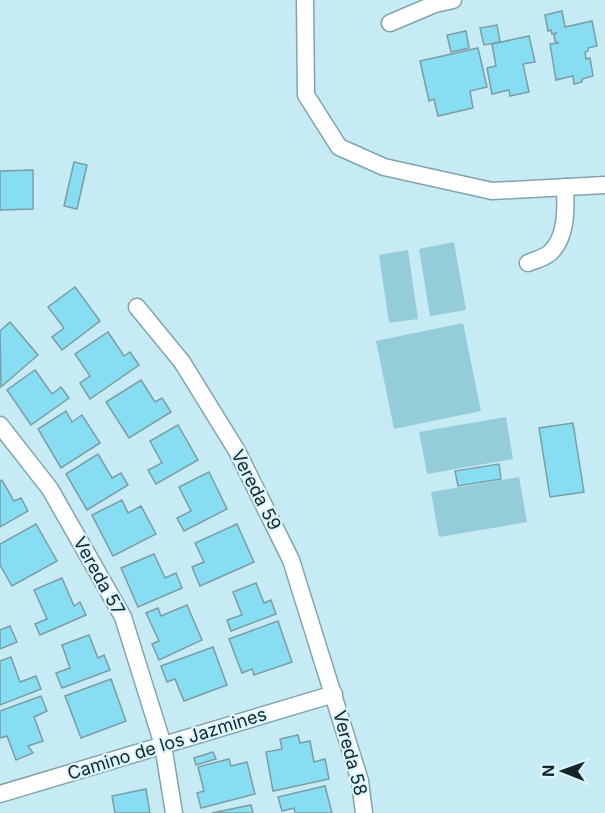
<svg xmlns="http://www.w3.org/2000/svg" width="605" height="813" viewBox="0 0 605 813" font-family="Inter,sans-serif">
<rect width="100%" height="100%" fill="#c6ebf4"/>
<!-- green -->
<g fill="#95ccda">
<polygon points="454,242 466,310 430,316 419,249"/>
<polygon points="408,250 418,319 389,323 379,255"/>
<polygon points="463,323 481,411 394,429 376,341"/>
<polygon points="506,417 513,459 427,474 419,432"/>
<polygon points="519,477 527,522 439,537 431,492"/>
</g>
<!-- building -->
<g fill="#87ddf1" stroke="#7b9da5" stroke-width="1.5">
<polygon points="562,11 565,27 592,21 597,46 588,48 588,51 585,52 586,59 590,58 593,76 582,79 582,82 574,84 573,76 556,80 550,44 558,43 555,41 554,36 556,33 552,34 551,30 548,31 545,15"/>
<polygon points="497,25 500,42 484,45 480,28"/>
<polygon points="466,31 469,48 451,52 447,35"/>
<polygon points="529,36 535,62 523,64 529,92 510,96 509,90 492,94 487,68 496,66 492,44"/>
<polygon points="478,48 487,87 470,91 473,108 438,116 434,99 429,101 420,61"/>
<polygon points="74,162 87,165 77,209 64,206"/>
<polygon points="33,170 33,209 0,210 0,171"/>
<polygon points="75,287 100,321 62,350 52,337 64,328 48,307"/>
<polygon points="10,322 38,355 1,387 0,331"/>
<polygon points="108,332 124,356 130,352 139,365 90,399 80,383 90,376 75,354"/>
<polygon points="35,370 52,394 61,387 69,398 31,425 7,390"/>
<polygon points="141,380 155,402 162,398 171,412 129,438 106,402"/>
<polygon points="66,411 72,422 82,415 100,443 61,468 38,429"/>
<polygon points="573,423 584,492 550,497 539,428"/>
<polygon points="178,425 198,460 156,484 148,470 162,463 150,441"/>
<polygon points="98,454 112,478 121,473 128,485 87,510 66,474"/>
<polygon points="499,464 501,479 458,486 455,471"/>
<polygon points="209,472 227,509 184,531 177,518 191,511 179,487"/>
<polygon points="2,480 14,501 21,498 28,511 0,527 0,481"/>
<polygon points="122,500 128,513 141,506 156,534 113,556 92,515"/>
<polygon points="36,524 57,561 12,586 0,565 0,544"/>
<polygon points="237,524 254,562 200,586 192,567 204,562 195,543"/>
<polygon points="154,554 165,578 176,573 182,588 138,607 121,568"/>
<polygon points="62,578 74,606 80,602 86,615 40,635 35,624 47,619 34,590"/>
<polygon points="256,583 264,603 271,600 276,614 231,631 227,620 242,615 233,592"/>
<polygon points="187,605 202,640 159,660 152,644 159,641 146,613 158,608 161,616"/>
<polygon points="278,621 292,662 254,675 252,669 242,673 229,639"/>
<polygon points="10,626 17,642 0,649 0,630"/>
<polygon points="89,635 98,658 104,655 110,670 62,688 56,673 70,668 62,645"/>
<polygon points="213,647 227,685 184,701 175,679 167,682 161,666"/>
<polygon points="11,657 20,682 36,676 41,689 0,705 0,661"/>
<polygon points="111,679 126,721 81,738 65,696"/>
<polygon points="41,696 47,711 34,717 43,741 28,746 33,753 16,760 7,736 1,738 0,735 0,711"/>
<polygon points="298,735 300,743 310,741 314,762 325,759 329,779 273,791 266,752 282,749 280,739"/>
<polygon points="213,752 216,759 196,765 194,758"/>
<polygon points="229,759 231,766 247,762 255,794 201,808 197,793 204,791 198,767"/>
<polygon points="325,786 332,813 295,813 294,808 282,811 278,797"/>
<polygon points="146,789 150,813 115,813 112,796"/>
<polygon points="251,805 253,813 212,813"/>
</g>
<g fill="none" stroke-linecap="round" stroke-linejoin="round">
<defs>
<g id="minor">
<polyline points="305,0 306,95 339,147 384,167 492,191 605,185"/>
<polyline points="390,23 435,4 453,0"/>
<path d="M528 263C535 260 544 258 550 253 567 237 566 209 565 187"/>
<polyline points="137,307 182,362 237,451 291,560 360,781 364,813"/>
<polyline points="0,425 50,489 123,617 163,745 174,813"/>
<polyline points="0,794 334,694"/>
</g>
</defs>
<!-- minor casing -->
<use href="#minor" stroke="#81a4ac" stroke-width="19"/>
<!-- minor -->
<use href="#minor" stroke="#fff" stroke-width="16"/>
</g>
<g text-anchor="middle" stroke-width="4.5" stroke-linejoin="round" paint-order="stroke">
<!-- street labels -->
<g font-size="18" fill="#172528" stroke="#d9f6fe">
<text transform="translate(256 490) rotate(63)" y="6">Vereda 59</text>
<text transform="translate(99 576) rotate(61)" y="6">Vereda 57</text>
<text transform="translate(167 744) rotate(-17)" y="6">Camino de los Jazmines</text>
<text transform="translate(350 753) rotate(75)" y="6">Vereda 58</text>
</g>
</g>
<!-- north arrow -->
<g transform="translate(563 771) rotate(271)" stroke="#d9f6fe" stroke-width="4.5" paint-order="stroke">
<path d="M0-4.5L10 22L0 15L-10 22Z" fill="#172528"/>
<text y="-9" font-size="16" font-weight="bold" text-anchor="middle" fill="#172528">N</text>
</g>
</svg>
